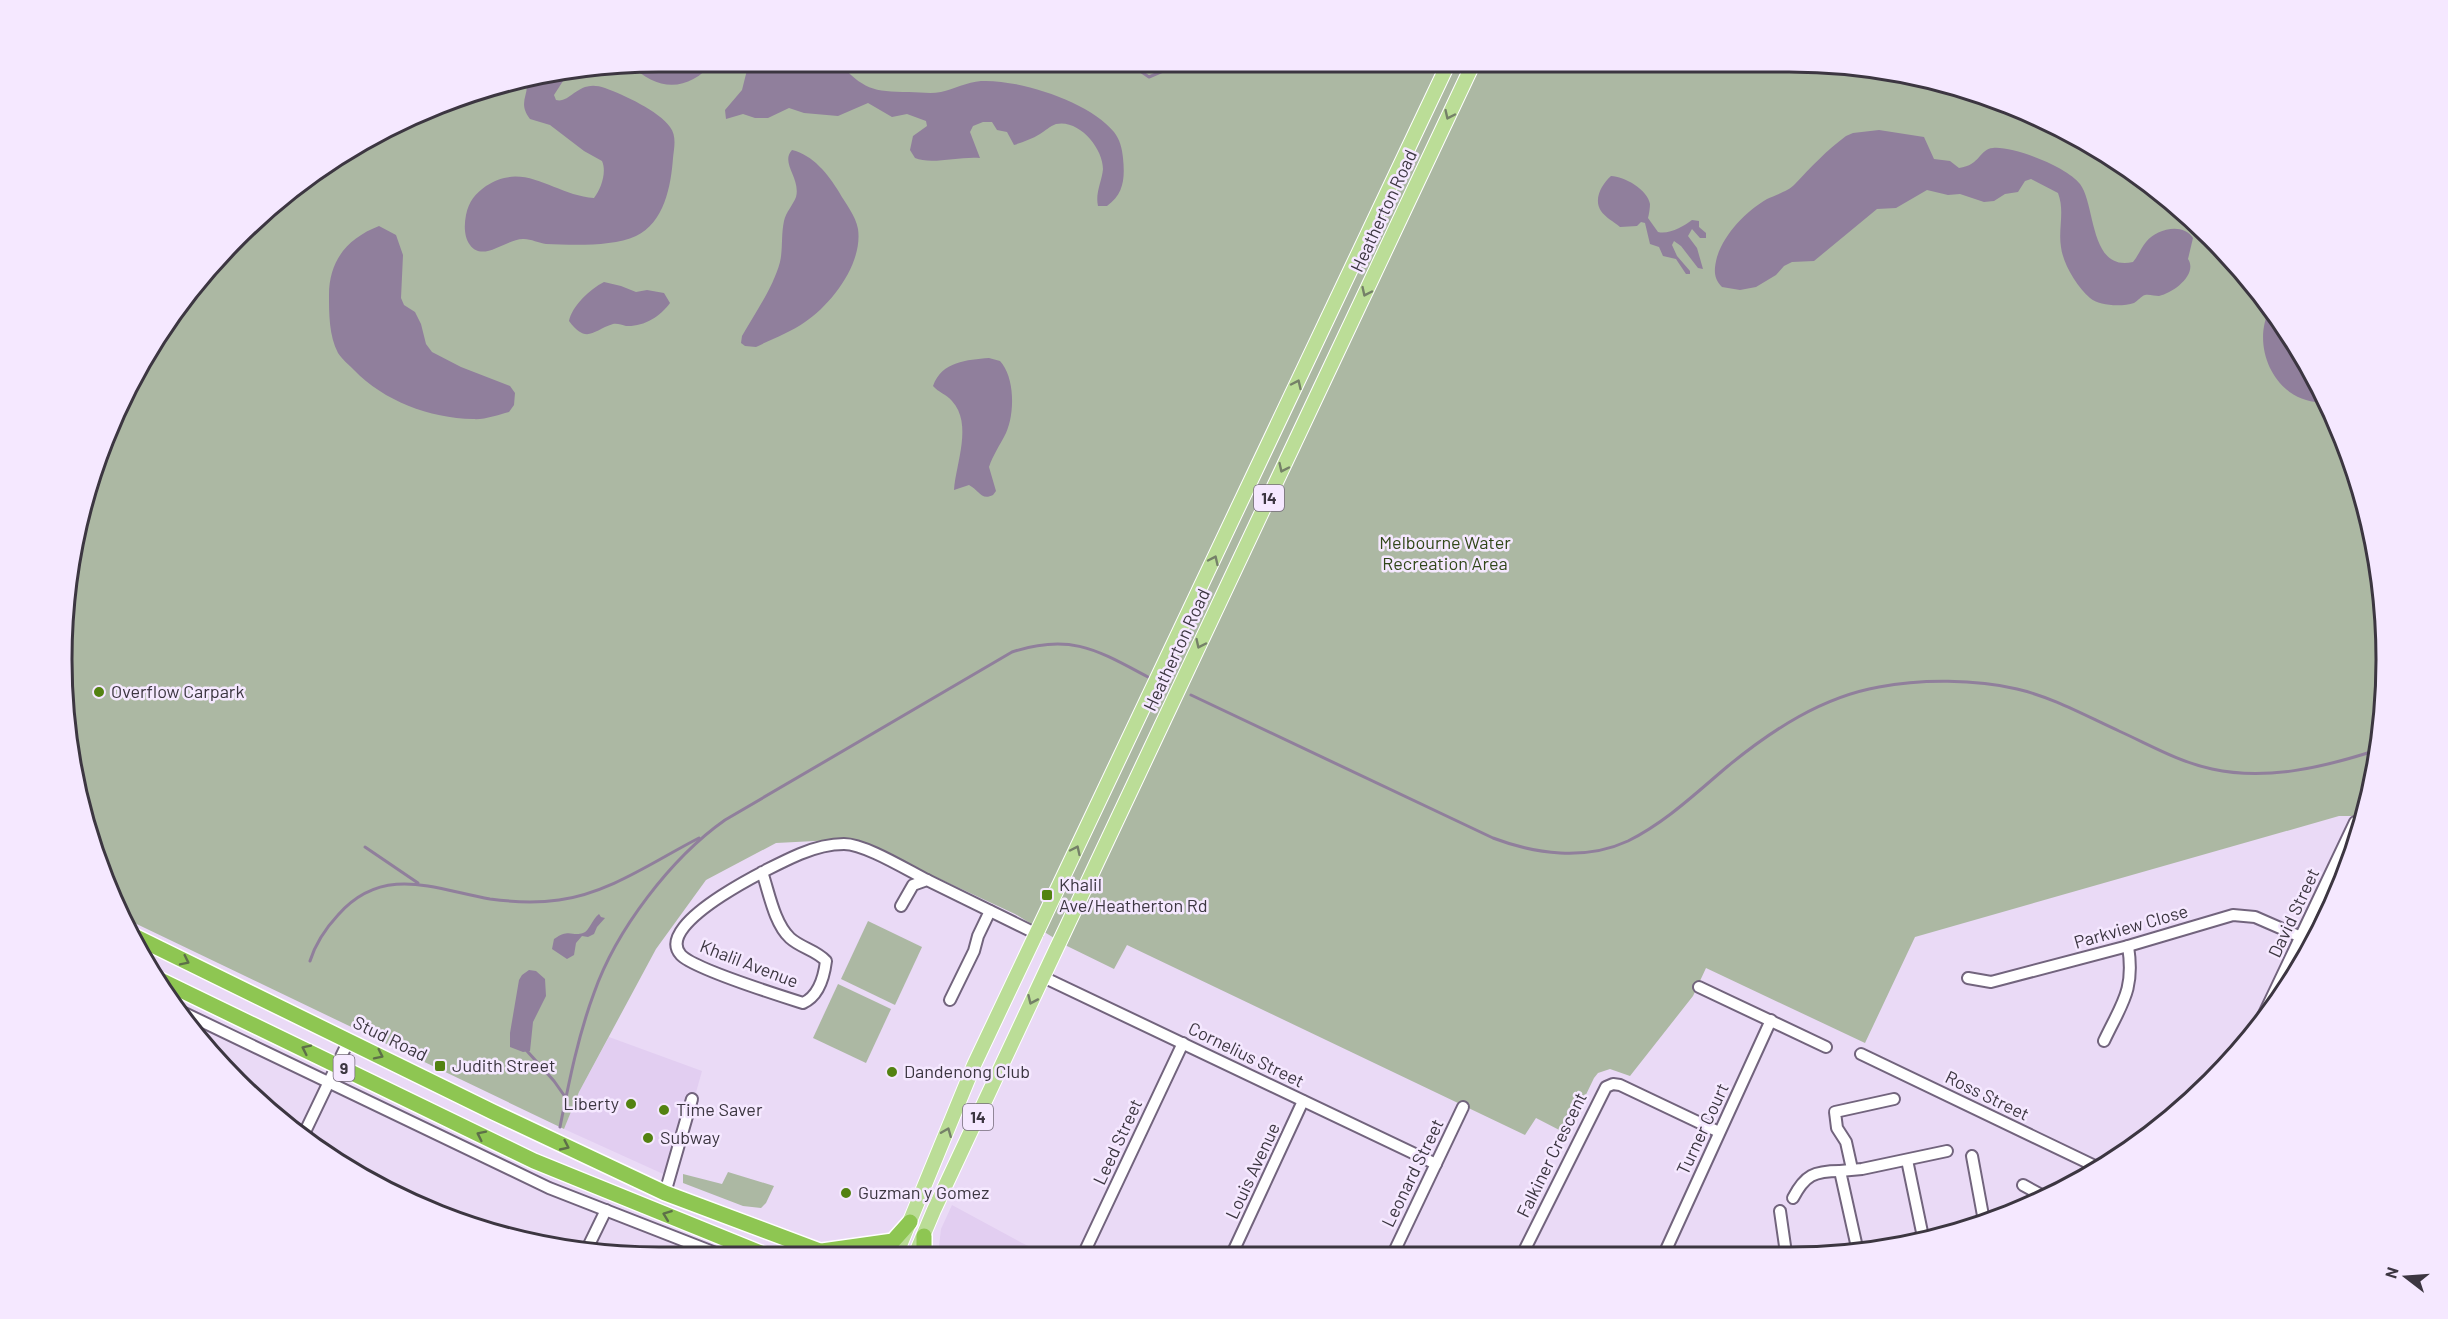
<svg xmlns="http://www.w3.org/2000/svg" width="2448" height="1319" viewBox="0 0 2448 1319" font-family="Barlow,sans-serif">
<rect width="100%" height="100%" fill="#eadaf6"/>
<!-- built -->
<g fill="#e2cef1">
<polygon points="609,1037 702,1071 672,1178 564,1129 579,1092"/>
<polygon points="952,1205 1022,1243 1047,1255 938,1255 941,1229"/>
</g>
<!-- green -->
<g fill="#acb8a3">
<path d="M660 62 1827 63 1944 82 2053 123 2153 185 2238 265 2307 361 2355 468 2381 582 2385 699 2366 816H2339L1915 937 1865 1043 1706 968 1693 996 1630 1076 1610 1069 1598 1073 1594 1078 1567 1134 1536 1118 1525 1135 1127 945 1114 969 1067 946 1015 914 854 839 776 843 706 880 656 949 579 1092 564 1129 122 917C94 865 82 814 72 756 69 737 64 716 63 696 52 469 164 260 359 143 374 134 392 127 408 120 452 100 497 80 545 73 583 67 622 65 660 62Z"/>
<polygon points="868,921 922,947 895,1005 841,979"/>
<polygon points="838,984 891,1009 866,1063 813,1038"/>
<polygon points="728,1172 774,1186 766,1203 761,1208 743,1206 683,1183 683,1174 722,1184"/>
</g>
<!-- water -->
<g fill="#907f9c">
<path d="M660 62H713C689 92 657 92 630 64Z"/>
<path d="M749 62H838C863 89 873 92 909 92 920 92 930 94 941 92 954 89 967 82 981 81 1019 79 1090 102 1114 132 1120 140 1122 148 1123 158 1125 178 1124 194 1107 206H1098C1095 193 1102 181 1103 169 1103 148 1079 119 1056 124 1050 126 1045 131 1040 134 1032 139 1023 142 1014 145L1007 132 997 130 992 122H983L973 126 970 132 980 158C960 156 931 165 915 158L910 150 913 136 927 126 926 121 907 114 892 117 868 103 838 116 804 113 789 108 768 118H755L743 114 726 119 725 110 742 90Z"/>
<path d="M565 71 563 81 554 95 556 100C571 104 578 78 605 88 624 95 659 111 670 127 677 136 674 148 673 158 671 186 664 223 636 236 612 247 572 245 546 244 539 243 531 239 524 239 507 238 483 263 470 245 464 237 464 225 466 215 469 201 475 194 486 186 525 160 555 196 594 198 601 189 607 172 602 161L584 151 550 125 530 119C516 101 532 94 525 78Z"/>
<path d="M1879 130 1924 137 1934 159 1950 161 1959 168C1981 165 1979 149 1993 148 2014 146 2067 167 2080 184 2096 205 2089 272 2133 262 2138 256 2141 248 2146 242 2156 229 2183 222 2193 238L2188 259C2198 274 2174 293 2159 296 2155 296 2149 294 2145 295 2141 296 2138 301 2134 303 2122 307 2099 306 2090 298 2077 287 2063 264 2061 247 2058 229 2065 211 2058 193L2031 179 2025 181 2018 192 2005 194 1994 201 1984 202 1960 194 1948 195 1927 190 1896 208 1877 209 1814 261 1792 262 1784 266 1776 275 1756 287 1740 290 1722 287C1713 278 1714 269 1717 257 1725 233 1745 212 1767 199 1775 195 1789 191 1795 184 1811 167 1827 150 1846 136L1853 133Z"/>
<path d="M792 150C813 155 828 174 839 192 845 203 856 216 858 229 863 263 832 304 805 322 791 332 772 339 756 347L745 346 741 343 742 336C755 313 773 288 780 262 783 249 781 235 784 221 786 212 793 205 796 197 801 178 780 163 792 150Z"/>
<path d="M1611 176C1624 176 1648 190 1650 204 1650 208 1649 214 1648 218L1658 232C1669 235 1684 226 1692 220L1699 221V227L1706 233V238H1700L1692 229 1688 236 1697 248 1703 269 1698 268 1681 246 1674 241 1672 245 1677 256 1690 271V274H1686L1676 259 1663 256 1659 247 1650 244 1645 223 1641 222 1637 226 1620 227C1614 222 1605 217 1601 211 1593 199 1602 184 1611 176Z"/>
<path d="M379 226 396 235 403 255 401 298 404 305 415 312 421 324 426 344 432 352 461 367 510 386 515 393 514 405 509 412C498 415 484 420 473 419 429 418 384 401 354 370 349 365 342 359 338 353 329 336 329 313 329 295 329 260 348 238 379 226Z"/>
<path d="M604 282 621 286 636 292 647 290 664 293 670 303C660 317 643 327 626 326 622 325 617 323 613 324 593 330 587 345 569 321 572 306 590 289 604 282Z"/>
<path d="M2270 309C2282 326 2285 353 2307 361L2325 402C2278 406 2249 348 2270 309Z"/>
<path d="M989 358 1000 361C1015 377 1015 414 1006 433 1000 445 993 455 989 467L996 491 993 495C981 501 979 490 969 485L954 490C956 463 973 424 952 401 946 394 938 392 933 386 942 361 967 360 989 358Z"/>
<path d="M599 914 601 917 605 918 597 927 594 934 588 937 582 936 576 943 574 955 567 959 552 949 554 939C570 928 572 937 583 933 589 932 592 919 599 914Z"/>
<polygon points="529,970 536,971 545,979 546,996 533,1022 530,1051 523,1052 510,1047 510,1033 519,980 522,975"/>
</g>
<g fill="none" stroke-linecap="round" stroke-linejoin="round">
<!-- stream -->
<g stroke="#907f9c" stroke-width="3">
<polyline points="1127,62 1149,77 1170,68 1211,67 1217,62"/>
<polyline points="1243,62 1256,71 1280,62"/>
<path d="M1191 695 1493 838C1535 854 1585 861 1628 841 1666 822 1696 793 1728 766 1772 730 1822 697 1879 687 1920 679 1976 679 2017 689 2052 697 2086 716 2119 731 2150 745 2179 762 2212 769 2267 781 2325 767 2377 750"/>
<polyline points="365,847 418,883"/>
<path d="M310 961C316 942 325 929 338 915 383 864 434 889 490 899 512 902 537 903 559 900 610 893 654 861 699 838"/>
<polyline points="527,1051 554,1081 566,1098"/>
<path d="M560 1127C569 1082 578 1036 594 993 616 930 671 858 725 820L1012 652C1071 633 1097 650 1148 677"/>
</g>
<defs>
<g id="minor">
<path d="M762 872C769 892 774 923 790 938 801 948 816 950 826 961 824 977 819 996 803 1003 781 996 694 969 681 955 651 923 779 863 800 854 812 849 830 844 844 844 865 844 907 870 927 880"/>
<polyline points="901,906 913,885 927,880 1037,934"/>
<polyline points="1043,977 1436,1164"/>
<polyline points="1968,978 1991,982 2128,946 2233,915 2255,917 2301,937"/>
<polyline points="1699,987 1826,1047"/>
<polyline points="950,1000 974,951 978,936 990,911"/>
<polyline points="176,1009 549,1188 718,1254"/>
<polyline points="2262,1018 2355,822"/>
<path d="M2104 1041C2122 1003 2135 990 2128 946"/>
<polyline points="1861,1054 2099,1168"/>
<polyline points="302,1138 349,1040"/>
<polyline points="1972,1156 1984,1221"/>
<polyline points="1907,1160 1923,1237"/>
<polyline points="1852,1169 1846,1142 1837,1128 1835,1112 1894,1099"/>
<polyline points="2023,1185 2045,1197"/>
<polyline points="665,1193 692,1099"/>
<path d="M1793 1198C1805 1175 1814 1171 1840 1171"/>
<polyline points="1780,1211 1786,1253"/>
<polyline points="586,1251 606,1210"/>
<polyline points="1665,1252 1771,1020"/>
<polyline points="1858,1252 1840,1171 1862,1169 1947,1151"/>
<polyline points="1523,1253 1606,1087 1613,1084 1620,1085 1719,1132"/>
<polyline points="1232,1254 1303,1101"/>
<polyline points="1393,1254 1463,1107"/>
<polyline points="1083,1255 1183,1043"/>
</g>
<g id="major">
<polyline points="896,1255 974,1065 1449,62"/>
<polyline points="915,1255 934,1210 1043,977 1474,62"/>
</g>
<g id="highway">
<polyline points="132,935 493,1112 665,1193 833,1256"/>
<polyline points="154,977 534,1161 768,1256"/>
<polyline points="924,1236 924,1255"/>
<polyline points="822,1251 893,1241 910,1222"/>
</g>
</defs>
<!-- minor casing -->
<use href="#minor" stroke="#72647d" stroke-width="14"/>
<!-- major casing -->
<use href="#major" stroke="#fff" stroke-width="16"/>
<!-- highway casing -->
<use href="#highway" stroke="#fff" stroke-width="18"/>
<!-- minor -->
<use href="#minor" stroke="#fff" stroke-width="10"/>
<!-- major -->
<use href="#major" stroke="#bbdd97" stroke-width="14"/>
<!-- highway -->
<use href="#highway" stroke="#8ec652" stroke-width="15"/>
</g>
<!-- one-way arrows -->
<defs><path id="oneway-chevron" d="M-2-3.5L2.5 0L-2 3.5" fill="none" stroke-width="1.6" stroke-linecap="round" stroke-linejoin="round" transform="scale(1.5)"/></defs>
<g stroke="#758168">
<use href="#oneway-chevron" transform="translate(1449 115) rotate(115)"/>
<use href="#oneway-chevron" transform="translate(1366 292) rotate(115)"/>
<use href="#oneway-chevron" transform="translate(1297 384) rotate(-65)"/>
<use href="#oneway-chevron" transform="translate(1283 468) rotate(115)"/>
<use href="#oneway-chevron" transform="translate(1214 560) rotate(-65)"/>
<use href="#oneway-chevron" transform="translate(1200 644) rotate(115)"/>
<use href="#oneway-chevron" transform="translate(1076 850) rotate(-65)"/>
<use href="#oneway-chevron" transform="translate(1032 1000) rotate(114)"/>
<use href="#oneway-chevron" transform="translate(947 1132) rotate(-68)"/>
</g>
<g stroke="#5d7048">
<use href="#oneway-chevron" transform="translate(185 961) rotate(26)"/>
<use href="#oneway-chevron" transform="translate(306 1049) rotate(-154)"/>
<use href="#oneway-chevron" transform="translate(379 1055) rotate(26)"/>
<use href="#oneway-chevron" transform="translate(481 1135) rotate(-154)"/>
<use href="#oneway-chevron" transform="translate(565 1146) rotate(25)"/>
<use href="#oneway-chevron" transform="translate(667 1215) rotate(-159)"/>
</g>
<!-- markers -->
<g fill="#538211" stroke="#f5e8ff" stroke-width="2">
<circle cx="99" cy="692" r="6"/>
<rect x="1041" y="889" width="12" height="12" rx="3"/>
<rect x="434" y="1060" width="12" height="12" rx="3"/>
<circle cx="892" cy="1072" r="6"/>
<circle cx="631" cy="1104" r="6"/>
<circle cx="664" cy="1110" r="6"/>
<circle cx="648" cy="1138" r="6"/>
<circle cx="846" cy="1193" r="6"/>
</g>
<g text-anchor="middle" stroke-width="5" stroke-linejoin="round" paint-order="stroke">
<!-- shield labels -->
<g fill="#f5e8ff" stroke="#746b7a" stroke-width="1.5">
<rect x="1254" y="485" width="30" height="26" rx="4.5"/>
<rect x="333.5" y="1055" width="21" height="26" rx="4.5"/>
<rect x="963" y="1104" width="30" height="26" rx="4.5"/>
</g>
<g font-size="16" font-weight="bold" fill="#3c3641">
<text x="1269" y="504">14</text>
<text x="344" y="1074">9</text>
<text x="978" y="1123">14</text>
</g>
<!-- street labels -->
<g font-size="18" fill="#3c3641" stroke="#f5e8ff">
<text transform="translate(1384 211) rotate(-65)" y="6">Heatherton Road</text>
<text transform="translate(1177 650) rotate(-65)" y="6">Heatherton Road</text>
<text transform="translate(2294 913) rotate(-65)" y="6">David Street</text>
<text transform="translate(2131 927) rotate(-16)" y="6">Parkview Close</text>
<text transform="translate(749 964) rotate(21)" y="6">Khalil Avenue</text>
<text transform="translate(390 1039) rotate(26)" y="6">Stud Road</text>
<text transform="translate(1246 1055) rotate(26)" y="6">Cornelius Street</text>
<text transform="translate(1987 1096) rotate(26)" y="6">Ross Street</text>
<text transform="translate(1703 1129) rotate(-65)" y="6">Turner Court</text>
<text transform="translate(1118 1142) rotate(-65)" y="6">Leed Street</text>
<text transform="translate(1552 1155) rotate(-64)" y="6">Falkiner Crescent</text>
<text transform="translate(1253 1171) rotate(-65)" y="6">Louis Avenue</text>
<text transform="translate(1413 1173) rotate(-64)" y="6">Leonard Street</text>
</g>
<!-- park labels -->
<g font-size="18" fill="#314719" stroke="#f5e8ff">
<text x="1445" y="549">Melbourne Water<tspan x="1445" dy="21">Recreation Area</tspan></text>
</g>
<!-- poi labels -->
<g font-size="18" fill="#3c3641" stroke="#f5e8ff" text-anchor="start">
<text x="111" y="698">Overflow Carpark</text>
<text x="1059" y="891">Khalil<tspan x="1059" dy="21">Ave/Heatherton Rd</tspan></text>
<text x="452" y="1072">Judith Street</text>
<text x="904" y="1078">Dandenong Club</text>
<text x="619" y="1110" text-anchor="end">Liberty</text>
<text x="676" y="1116">Time Saver</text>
<text x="660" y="1144">Subway</text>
<text x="858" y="1199">Guzman y Gomez</text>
</g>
</g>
<!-- crop -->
<path d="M0 0H2448V1319H0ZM659 72H1789A587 587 0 0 1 2376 659V660A587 587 0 0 1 1789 1247H659A587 587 0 0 1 72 660V659A587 587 0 0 1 659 72Z" fill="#f5e8ff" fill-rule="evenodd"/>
<path fill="none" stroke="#3c3641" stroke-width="3" d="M659 72H1789A587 587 0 0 1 2376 659V660A587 587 0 0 1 1789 1247H659A587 587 0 0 1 72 660V659A587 587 0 0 1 659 72Z"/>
<!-- north arrow -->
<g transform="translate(2406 1277) rotate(287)" stroke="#f5e8ff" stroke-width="4.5" paint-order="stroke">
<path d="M0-4.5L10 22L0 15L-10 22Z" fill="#3c3641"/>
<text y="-9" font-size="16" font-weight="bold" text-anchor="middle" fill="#3c3641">N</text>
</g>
</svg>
